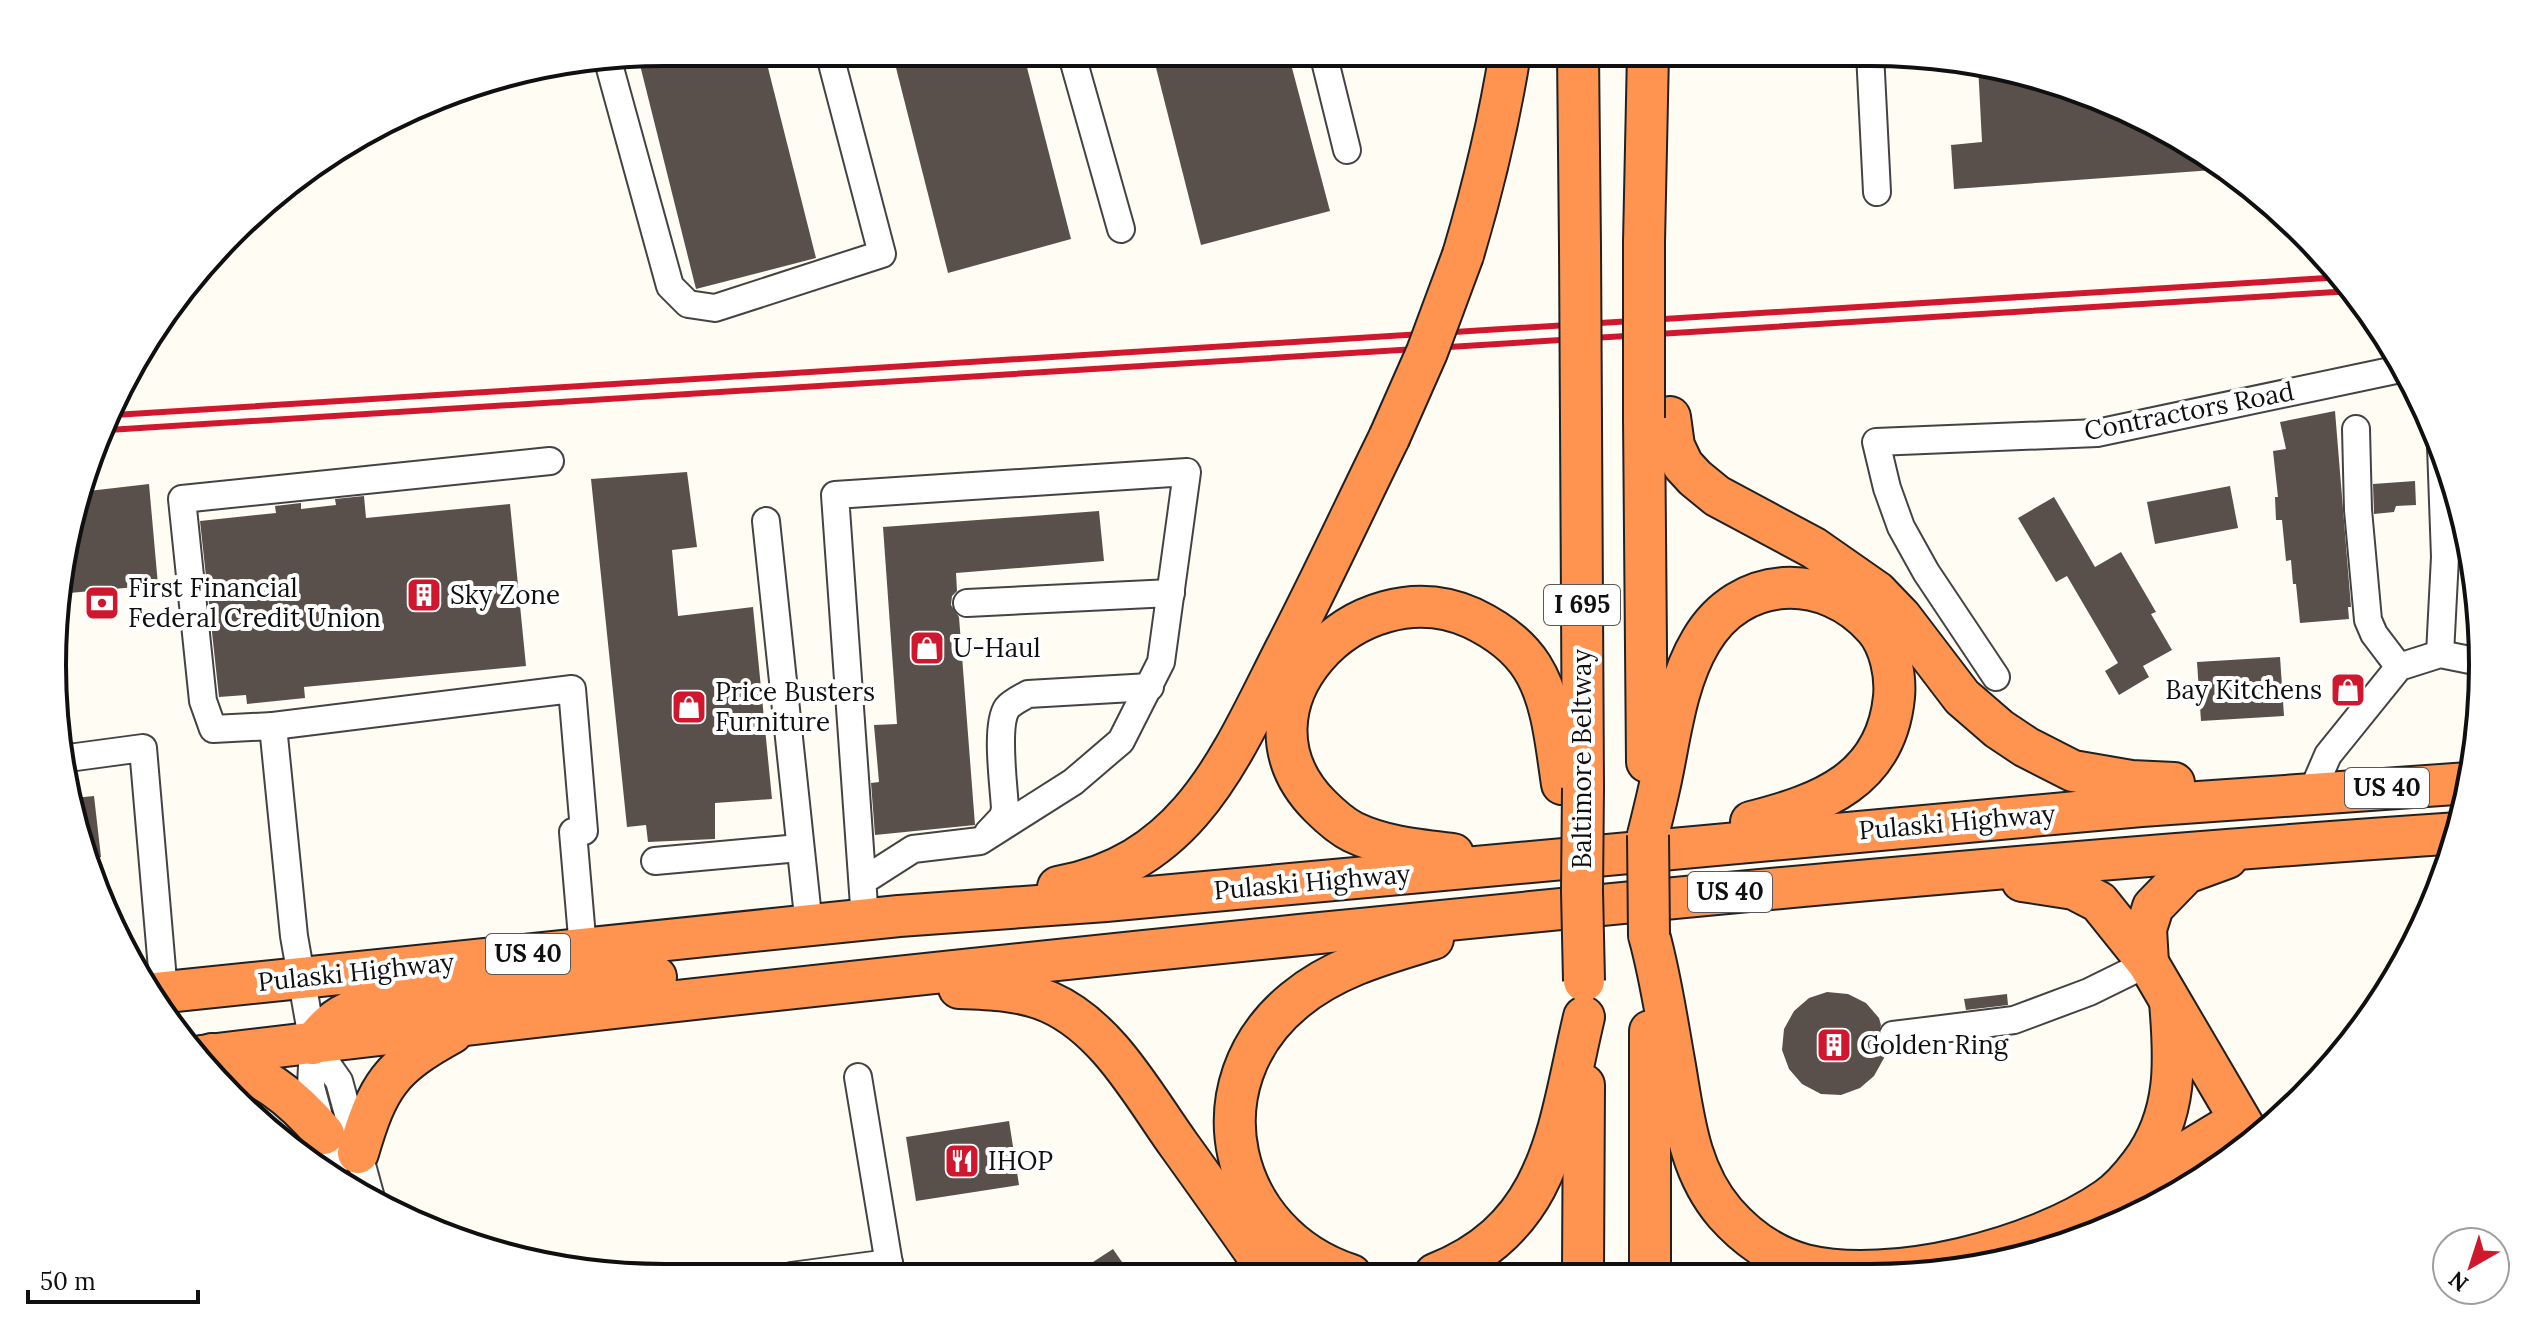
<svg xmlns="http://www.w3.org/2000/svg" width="2535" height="1330" viewBox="0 0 2535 1330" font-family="Lora,serif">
<rect width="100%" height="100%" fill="#fffcf3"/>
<!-- building -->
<g fill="#5a504b">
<polygon points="665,52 764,52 816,258 696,289 638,57"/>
<polygon points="892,52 1023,52 1071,239 948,273"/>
<polygon points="1152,52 1288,53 1330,211 1201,245"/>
<polygon points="1978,65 2028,73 2142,115 2227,169 1954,189 1951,145 1982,142"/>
<polygon points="2335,411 2351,607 2348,607 2349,619 2300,623 2296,584 2293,584 2291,560 2286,561 2282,520 2276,520 2275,497 2278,497 2273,451 2286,449 2280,422"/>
<polygon points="687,472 697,547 672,550 678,616 753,607 772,799 715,803 715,839 648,842 646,825 627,827 591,479"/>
<polygon points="2415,481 2416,505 2396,506 2394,512 2374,514 2373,484"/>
<polygon points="149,484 158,585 58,594 73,507 80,492"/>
<polygon points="2230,486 2238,528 2155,544 2147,502"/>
<polygon points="364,496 366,518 510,504 526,666 304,687 305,698 247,704 246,695 219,697 200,521 276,513 275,506 301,503 301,509 336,505 335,499"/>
<polygon points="2054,497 2095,567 2121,552 2156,612 2151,614 2172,650 2143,666 2149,677 2119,695 2105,671 2118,663 2067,576 2056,582 2018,518"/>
<polygon points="1099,511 1104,561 956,573 957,591 952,596 951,605 959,617 975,825 875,835 871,783 879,782 874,725 897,724 883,527"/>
<polygon points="2280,657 2284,716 2201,721 2197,662"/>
<polygon points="94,796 101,857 92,859 74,798"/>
<polygon points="1827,992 1848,994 1866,1003 1879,1018 1881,1025 1877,1038 1885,1048 1884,1058 1874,1076 1860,1088 1841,1095 1821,1094 1802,1084 1789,1069 1782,1050 1784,1029 1794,1011 1809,998"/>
<polygon points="2007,994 2008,1005 1966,1010 1964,999"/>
<polygon points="1009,1121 1019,1185 916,1201 906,1137"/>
<polygon points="1113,1249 1131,1275 1073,1275"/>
</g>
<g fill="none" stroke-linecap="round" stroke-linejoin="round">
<defs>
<g id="minor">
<polyline points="1071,52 1121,229"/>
<polyline points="1323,53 1347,150"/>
<polyline points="1870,53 1877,192"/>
<polyline points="608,61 670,286 688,304 715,308 882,254 829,52"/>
<polyline points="2356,429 2358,510 2368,620 2374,634 2399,667"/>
<polyline points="766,521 809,926"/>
<polyline points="967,603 1171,593"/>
<polyline points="2440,654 2445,557 2441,446"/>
<polyline points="1996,677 1926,572 1901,527 1887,488 1876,442 2097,433 2405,368"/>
<polyline points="273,726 572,689 584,831 573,832 583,949"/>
<polyline points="61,759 143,748 164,992"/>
<polyline points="2312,792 2328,755 2399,667 2440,654 2480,662"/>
<path d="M988 833 1003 817 1005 809C1004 786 995 726 1007 708 1012 702 1021 698 1028 694L1150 687"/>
<polyline points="655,861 799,848"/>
<polyline points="863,881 913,849 980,841 1073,782 1121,741 1161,662 1187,472 835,495 865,920"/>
<polyline points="1893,1035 2014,1020 2089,992 2148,963"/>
<polyline points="313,1044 339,1081 371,1198"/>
<polyline points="858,1077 891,1276"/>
<polyline points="334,1172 311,1087 313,1044 294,936 273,726 213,729 203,701 182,499 550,461"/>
<polyline points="791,1276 889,1263"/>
</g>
<g id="highway">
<polyline points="1578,53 1580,247"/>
<polyline points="1644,242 1648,53"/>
<path d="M1463 255C1483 188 1499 122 1510 53"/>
<polyline points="1670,417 1674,446 1683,465 1695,478 1717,496 1814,548 1877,592 1901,617 1962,697 1999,729 2026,747 2073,771 2131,781 2174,783"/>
<polyline points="1644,418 1647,762"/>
<polyline points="1581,422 1583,788"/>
<path d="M1648 835C1653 815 1658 795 1662 775 1671 731 1677 681 1701 641 1740 574 1825 571 1875 628 1890 645 1896 675 1894 697 1886 780 1822 804 1751 822"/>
<path d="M1453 854C1419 850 1384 847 1353 832 1341 826 1329 815 1320 806 1223 709 1356 566 1472 618 1495 629 1518 645 1532 667 1553 700 1556 746 1562 784"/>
<polyline points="2022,881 2074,889 2099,902 2148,963 2253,1142"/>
<path d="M1058 887C1189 863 1230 758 1284 652 1321 581 1354 509 1389 438"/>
<path d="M1649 935C1661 978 1667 1022 1675 1066 1684 1119 1689 1171 1725 1213 1746 1237 1774 1257 1805 1265 1891 1286 2035 1249 2107 1199 2119 1191 2132 1176 2141 1164 2178 1115 2175 1060 2170 1002"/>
<polyline points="2148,963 2146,929 2153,907 2186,873 2227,858"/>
<path d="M959 988C990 989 1021 990 1049 1002 1108 1028 1143 1095 1179 1145 1210 1188 1241 1232 1271 1275"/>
<polyline points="156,993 899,916 1106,901 2141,806 2469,783"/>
<polyline points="1650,1031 1650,1274"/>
<path d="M313 1044C327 1025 342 1012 365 1007L656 977"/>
<path d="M212 1054C262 1077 288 1091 324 1134"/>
<path d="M201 1056C567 1012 933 972 1300 935 1686 896 2072 859 2459 833"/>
<path d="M358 1153C378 1085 390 1067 452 1033"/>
<polyline points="2133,1184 2239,1120"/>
<path d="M1435 1274C1554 1227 1558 1126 1584 1017"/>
<polyline points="1583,1274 1584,1085"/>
<path d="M1351 1275C1228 1235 1192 1084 1295 1000 1335 967 1384 954 1433 939"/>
</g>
</defs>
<!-- minor casing -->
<use href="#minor" stroke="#434343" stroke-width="30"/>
<!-- highway casing -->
<use href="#highway" stroke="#212121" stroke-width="44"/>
<!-- minor -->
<use href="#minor" stroke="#fff" stroke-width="26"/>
<!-- highway -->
<use href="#highway" stroke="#ff9451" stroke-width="40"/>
<!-- rail -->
<g stroke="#d1172d" stroke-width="6">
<polyline points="114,415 2343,277"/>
<polyline points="108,430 2352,291"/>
</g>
<defs>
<g id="highway-bridge">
<polyline points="1644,242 1644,418"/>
<polyline points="1580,247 1581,422"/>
<polyline points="1389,438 1427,352 1463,255"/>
<polyline points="1583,788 1582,891 1584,981"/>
<polyline points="1648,835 1649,935"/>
</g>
</defs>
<!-- highway-bridge casing -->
<use href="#highway-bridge" stroke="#212121" stroke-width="44" stroke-linecap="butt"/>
<!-- highway-bridge -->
<use href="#highway-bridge" stroke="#ff9451" stroke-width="40"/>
</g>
<!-- icons -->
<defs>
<symbol id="building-square" viewBox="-11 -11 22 22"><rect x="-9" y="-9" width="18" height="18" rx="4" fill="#d1172d" stroke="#fff"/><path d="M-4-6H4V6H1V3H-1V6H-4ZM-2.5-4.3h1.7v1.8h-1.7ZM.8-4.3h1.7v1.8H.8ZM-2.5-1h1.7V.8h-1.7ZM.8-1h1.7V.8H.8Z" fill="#fff"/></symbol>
<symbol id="bank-square" viewBox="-11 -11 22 22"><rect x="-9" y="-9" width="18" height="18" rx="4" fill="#d1172d" stroke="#fff"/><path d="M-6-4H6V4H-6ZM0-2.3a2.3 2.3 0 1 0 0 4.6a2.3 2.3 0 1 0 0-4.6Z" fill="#fff"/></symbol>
<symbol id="shop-square" viewBox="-11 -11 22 22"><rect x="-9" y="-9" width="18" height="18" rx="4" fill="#d1172d" stroke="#fff"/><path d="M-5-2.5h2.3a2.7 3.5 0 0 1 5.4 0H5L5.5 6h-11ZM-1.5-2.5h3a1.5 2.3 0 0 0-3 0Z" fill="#fff"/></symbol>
<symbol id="restaurant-square" viewBox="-11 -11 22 22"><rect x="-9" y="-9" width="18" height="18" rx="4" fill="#d1172d" stroke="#fff"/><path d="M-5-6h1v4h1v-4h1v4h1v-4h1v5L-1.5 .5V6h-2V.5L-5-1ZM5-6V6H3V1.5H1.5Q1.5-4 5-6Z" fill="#fff"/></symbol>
</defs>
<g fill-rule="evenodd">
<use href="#building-square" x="404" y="575" width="40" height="40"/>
<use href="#bank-square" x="82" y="583" width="40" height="40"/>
<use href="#shop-square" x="907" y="628" width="40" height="40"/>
<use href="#shop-square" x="2328" y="670" width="40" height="40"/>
<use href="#shop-square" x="669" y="687" width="40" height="40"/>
<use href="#building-square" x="1814" y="1025" width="40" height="40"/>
<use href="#restaurant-square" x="942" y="1141" width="40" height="40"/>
</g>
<g text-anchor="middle" stroke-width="8" stroke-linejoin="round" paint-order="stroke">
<!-- shield labels -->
<g fill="#fff" stroke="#585858" stroke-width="2">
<rect x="1544" y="585" width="76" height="40" rx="6"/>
<rect x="2345" y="768" width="84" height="40" rx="6"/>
<rect x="1688" y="872" width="84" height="40" rx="6"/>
<rect x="486" y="934" width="84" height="40" rx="6"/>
</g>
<g font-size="24" font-weight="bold" fill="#101010">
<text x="1582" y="613">I 695</text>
<text x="2387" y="796">US 40</text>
<text x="1730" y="900">US 40</text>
<text x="528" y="962">US 40</text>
</g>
<!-- street labels -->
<g font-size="26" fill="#101010" stroke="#fff">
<text transform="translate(2189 411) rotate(-11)" y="9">Contractors Road</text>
<text transform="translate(1582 759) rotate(-90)" y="9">Baltimore Beltway</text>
<text transform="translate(1957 822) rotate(-5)" y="9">Pulaski Highway</text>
<text transform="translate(1312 882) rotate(-5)" y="9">Pulaski Highway</text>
<text transform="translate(356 972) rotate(-6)" y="9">Pulaski Highway</text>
</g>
<!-- poi labels -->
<g font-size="26" fill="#101010" stroke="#fff" text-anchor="start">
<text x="128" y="597">First Financial<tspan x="128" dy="30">Federal Credit Union</tspan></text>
<text x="450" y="604">Sky Zone</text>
<text x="953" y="657">U-Haul</text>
<text x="2322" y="699" text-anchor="end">Bay Kitchens</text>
<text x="715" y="701">Price Busters<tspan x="715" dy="30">Furniture</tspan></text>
<text x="1860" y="1054">Golden Ring</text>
<text x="988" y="1170">IHOP</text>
</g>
</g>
<!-- crop -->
<path d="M0 0H2535V1330H0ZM665 66H1870A599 599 0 0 1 2469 665V665A599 599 0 0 1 1870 1264H665A599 599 0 0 1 66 665V665A599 599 0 0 1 665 66Z" fill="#fff" fill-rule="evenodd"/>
<path fill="none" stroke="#101010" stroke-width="4" d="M665 66H1870A599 599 0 0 1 2469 665V665A599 599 0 0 1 1870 1264H665A599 599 0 0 1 66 665V665A599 599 0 0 1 665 66Z"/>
<!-- north arrow -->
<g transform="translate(2471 1266) rotate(219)"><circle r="38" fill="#ffffff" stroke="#9f9f9f" stroke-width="2"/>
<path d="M0-6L14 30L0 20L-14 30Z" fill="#d1172d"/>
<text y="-12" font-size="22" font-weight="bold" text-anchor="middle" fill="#101010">N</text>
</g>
<!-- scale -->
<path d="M28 1290v12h170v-12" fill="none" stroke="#101010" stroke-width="4"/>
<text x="40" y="1290" font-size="24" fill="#101010" stroke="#ffffff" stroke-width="6" paint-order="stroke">50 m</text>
</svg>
